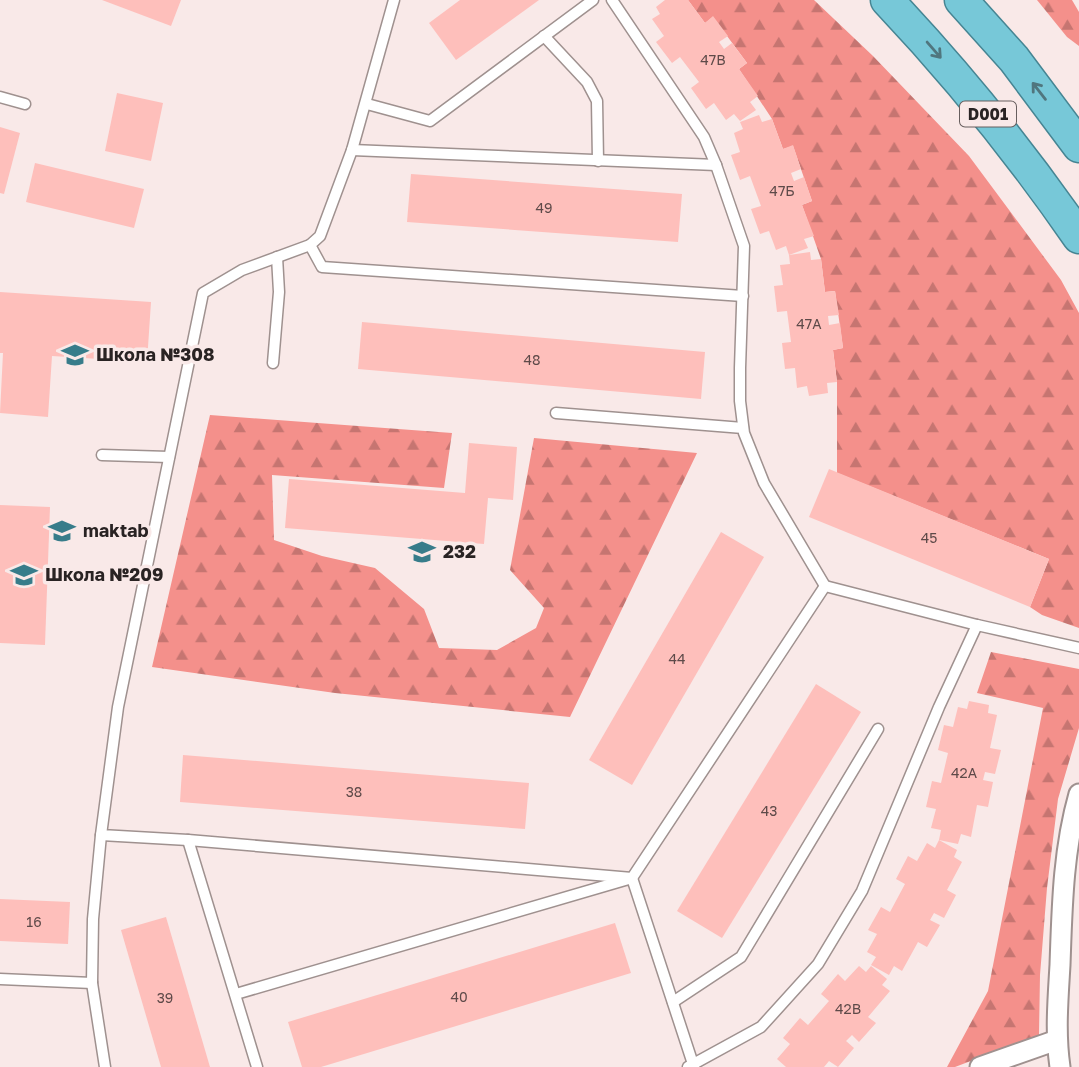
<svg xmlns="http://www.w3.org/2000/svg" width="1079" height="1067" viewBox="0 0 1079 1067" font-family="'Golos Text',sans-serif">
<defs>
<pattern id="forest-firs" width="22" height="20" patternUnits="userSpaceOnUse" patternTransform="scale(1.75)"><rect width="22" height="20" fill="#f4908b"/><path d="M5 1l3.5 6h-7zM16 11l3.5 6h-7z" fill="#c67571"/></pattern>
</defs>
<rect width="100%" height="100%" fill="#f9e9e8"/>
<!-- forest -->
<g fill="url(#forest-firs)">
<polygon points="688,0 814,0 873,56 969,156 1061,280 1079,313 1079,628 1042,615 1030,607 1049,559 837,473 837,382 833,350 843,348 835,291 825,292 821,259 802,205 812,201 793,146 783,149 772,119 739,69 747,63 713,17 705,23"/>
<polygon points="1037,0 1072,0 1079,12 1079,46 1067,37"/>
<polygon points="210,415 452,433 444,488 272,475 274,540 322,556 375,568 424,609 439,648 497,650 536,628 544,608 510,570 534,438 697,453 570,717 335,693 152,667"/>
<polygon points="991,652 1079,669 1079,728 1058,799 1047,888 1040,975 1039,1035 955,1067 947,1067 988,991 1043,708 977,693"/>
</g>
<!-- building -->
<g fill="#febfbb">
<polygon points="102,0 181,0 171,26"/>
<polygon points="460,0 539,0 456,60 429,23"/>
<polygon points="665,0 688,0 705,23 713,16 728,36 719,42 724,49 732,43 747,63 739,69 758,96 750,102 756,110 740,121 734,114 726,120 714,103 706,109 691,88 699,82 680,57 672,63 656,42 664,36 652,19 660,14 656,7"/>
<polygon points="117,93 163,103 151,161 105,151"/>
<polygon points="759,115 762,122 772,119 783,149 793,145 801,169 791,173 794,181 804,177 812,201 802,205 814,236 804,239 808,248 789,255 786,246 776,250 769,231 760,234 751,209 761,206 750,176 740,180 731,155 740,152 734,133 743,129 740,122"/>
<polygon points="0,127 20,133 4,194 0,193"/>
<polygon points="35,163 144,189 134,228 26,202"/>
<polygon points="411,174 682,194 678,242 407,222"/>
<polygon points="810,252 811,260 821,259 825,292 835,291 839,315 828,316 829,325 840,323 843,348 833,350 837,382 827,383 828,393 809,396 807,386 797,388 795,368 785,369 782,343 791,342 787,311 777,312 774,286 783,285 780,265 790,264 789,255"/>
<polygon points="0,292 151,302 147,362 52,356 48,417 0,413 3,353 0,353"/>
<polygon points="362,322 705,352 701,399 358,369"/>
<polygon points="469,443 517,447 513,500 488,498 484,544 285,528 289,479 465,493"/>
<polygon points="829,469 1049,559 1030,607 809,517"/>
<polygon points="0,505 50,507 45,645 0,643"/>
<polygon points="721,532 764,557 632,785 589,760"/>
<polygon points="816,684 861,712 722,938 677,911"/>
<polygon points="969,701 989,705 988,713 997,715 990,748 1001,750 995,774 985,772 983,780 993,782 988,807 977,805 971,837 961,834 958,844 939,840 941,830 931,828 936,809 926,807 932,781 941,783 948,753 938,750 944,725 953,727 958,707 967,709"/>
<polygon points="183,755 529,783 525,829 180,802"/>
<polygon points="939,840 957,850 954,857 962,862 947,890 956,895 944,918 934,913 930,920 940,925 927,947 918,942 902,971 894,966 889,975 871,965 876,957 867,952 877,934 868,930 881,907 890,912 905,884 896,879 908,856 917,861 927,843 935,848"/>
<polygon points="0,899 70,902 68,944 0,941"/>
<polygon points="166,917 210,1067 161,1067 121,930"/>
<polygon points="615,923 631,973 321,1067 302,1067 288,1022"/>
<polygon points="859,966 866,972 871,966 887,979 882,985 890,991 868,1017 876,1023 859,1042 852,1035 846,1041 854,1048 838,1067 829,1061 824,1067 786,1067 777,1059 790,1044 783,1038 800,1018 808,1025 829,1001 821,994 838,974 845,981"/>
</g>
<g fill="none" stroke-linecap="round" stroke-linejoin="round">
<defs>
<g id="service">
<polyline points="394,0 352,150 320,236 310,245 242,270 203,293 118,707 101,835 188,840 632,878 825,586 977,625 1079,648"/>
<polyline points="612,0 704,137 716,165 744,246 740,368 740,401 744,433 764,483 825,586"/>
<polyline points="544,36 587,82 597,101 598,161"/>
<polyline points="0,97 25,104"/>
<polyline points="367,104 430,121 593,0"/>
<polyline points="352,150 716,165"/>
<polyline points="310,245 322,267 743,296"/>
<polyline points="273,363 279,292 277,257"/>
<polyline points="556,413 743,428"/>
<polyline points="102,455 169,457"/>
<polyline points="101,835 93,919 92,983 105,1067"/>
<polyline points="188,840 257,1067"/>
<polyline points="0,979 92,983"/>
<polyline points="236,994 632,878 694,1067"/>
<polyline points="673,1002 741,957 878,729"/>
<polyline points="688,1067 761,1027 818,964 862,891 939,707 977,625"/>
</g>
<g id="minor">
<polyline points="980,1067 1057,1040"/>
<path d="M1060 1067C1055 1033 1058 999 1060 965 1062 907 1063 850 1079 794"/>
</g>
<g id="trunk">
<path d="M887 0C957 74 1021 153 1079 237"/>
<polyline points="961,0 1014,59 1079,146"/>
</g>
</defs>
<!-- service casing -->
<use href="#service" stroke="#9f918f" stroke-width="13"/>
<!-- minor casing -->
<use href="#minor" stroke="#9f918f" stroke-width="23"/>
<!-- trunk casing -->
<use href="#trunk" stroke="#468593" stroke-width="35"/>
<!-- service -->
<use href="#service" stroke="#fff" stroke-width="10"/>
<!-- minor -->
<use href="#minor" stroke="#fff" stroke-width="19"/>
<!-- trunk -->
<use href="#trunk" stroke="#77c8d8" stroke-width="32"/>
</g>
<!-- one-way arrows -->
<defs><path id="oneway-shaft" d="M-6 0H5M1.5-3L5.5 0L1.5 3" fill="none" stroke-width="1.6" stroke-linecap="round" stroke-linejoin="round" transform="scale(1.75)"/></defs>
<g stroke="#50767e">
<use href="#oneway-shaft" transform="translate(934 50) rotate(49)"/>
<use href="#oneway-shaft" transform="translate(1039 91) rotate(-128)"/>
</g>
<!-- icons -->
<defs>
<symbol id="school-bare" viewBox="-9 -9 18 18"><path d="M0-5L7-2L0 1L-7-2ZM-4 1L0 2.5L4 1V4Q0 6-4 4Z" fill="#377c8a" stroke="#f9e9e8" stroke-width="2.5" paint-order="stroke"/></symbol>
</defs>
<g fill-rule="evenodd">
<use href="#school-bare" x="56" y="336" width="38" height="38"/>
<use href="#school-bare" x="43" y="512" width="38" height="38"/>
<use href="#school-bare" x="403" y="533" width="38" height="38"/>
<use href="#school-bare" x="5" y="556" width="38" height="38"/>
</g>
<g text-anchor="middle" stroke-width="7" stroke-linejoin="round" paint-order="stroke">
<!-- number labels -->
<g font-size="14" fill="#5e4a49">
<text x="713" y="65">47В</text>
<text x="782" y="196">47Б</text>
<text x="544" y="213">49</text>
<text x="809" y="329">47А</text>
<text x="532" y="365">48</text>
<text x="929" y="543">45</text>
<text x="677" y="664">44</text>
<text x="964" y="778">42А</text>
<text x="354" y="797">38</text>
<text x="769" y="816">43</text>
<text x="34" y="927">16</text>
<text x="459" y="1002">40</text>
<text x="165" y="1003">39</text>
<text x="848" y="1014">42В</text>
</g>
<!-- shield labels -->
<rect fill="#f9e9e8" stroke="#675e5e" stroke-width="2" x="960" y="101.5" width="56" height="25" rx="5"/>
<g font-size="16" font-weight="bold" fill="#292323">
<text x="988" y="120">D001</text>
</g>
<!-- poi labels -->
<g font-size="18" font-weight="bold" fill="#292323" stroke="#f9e9e8" text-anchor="start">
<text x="96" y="361">Школа №308</text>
<text x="83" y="537">maktab</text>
<text x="443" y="558">232</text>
<text x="45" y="581">Школа №209</text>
</g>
</g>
</svg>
